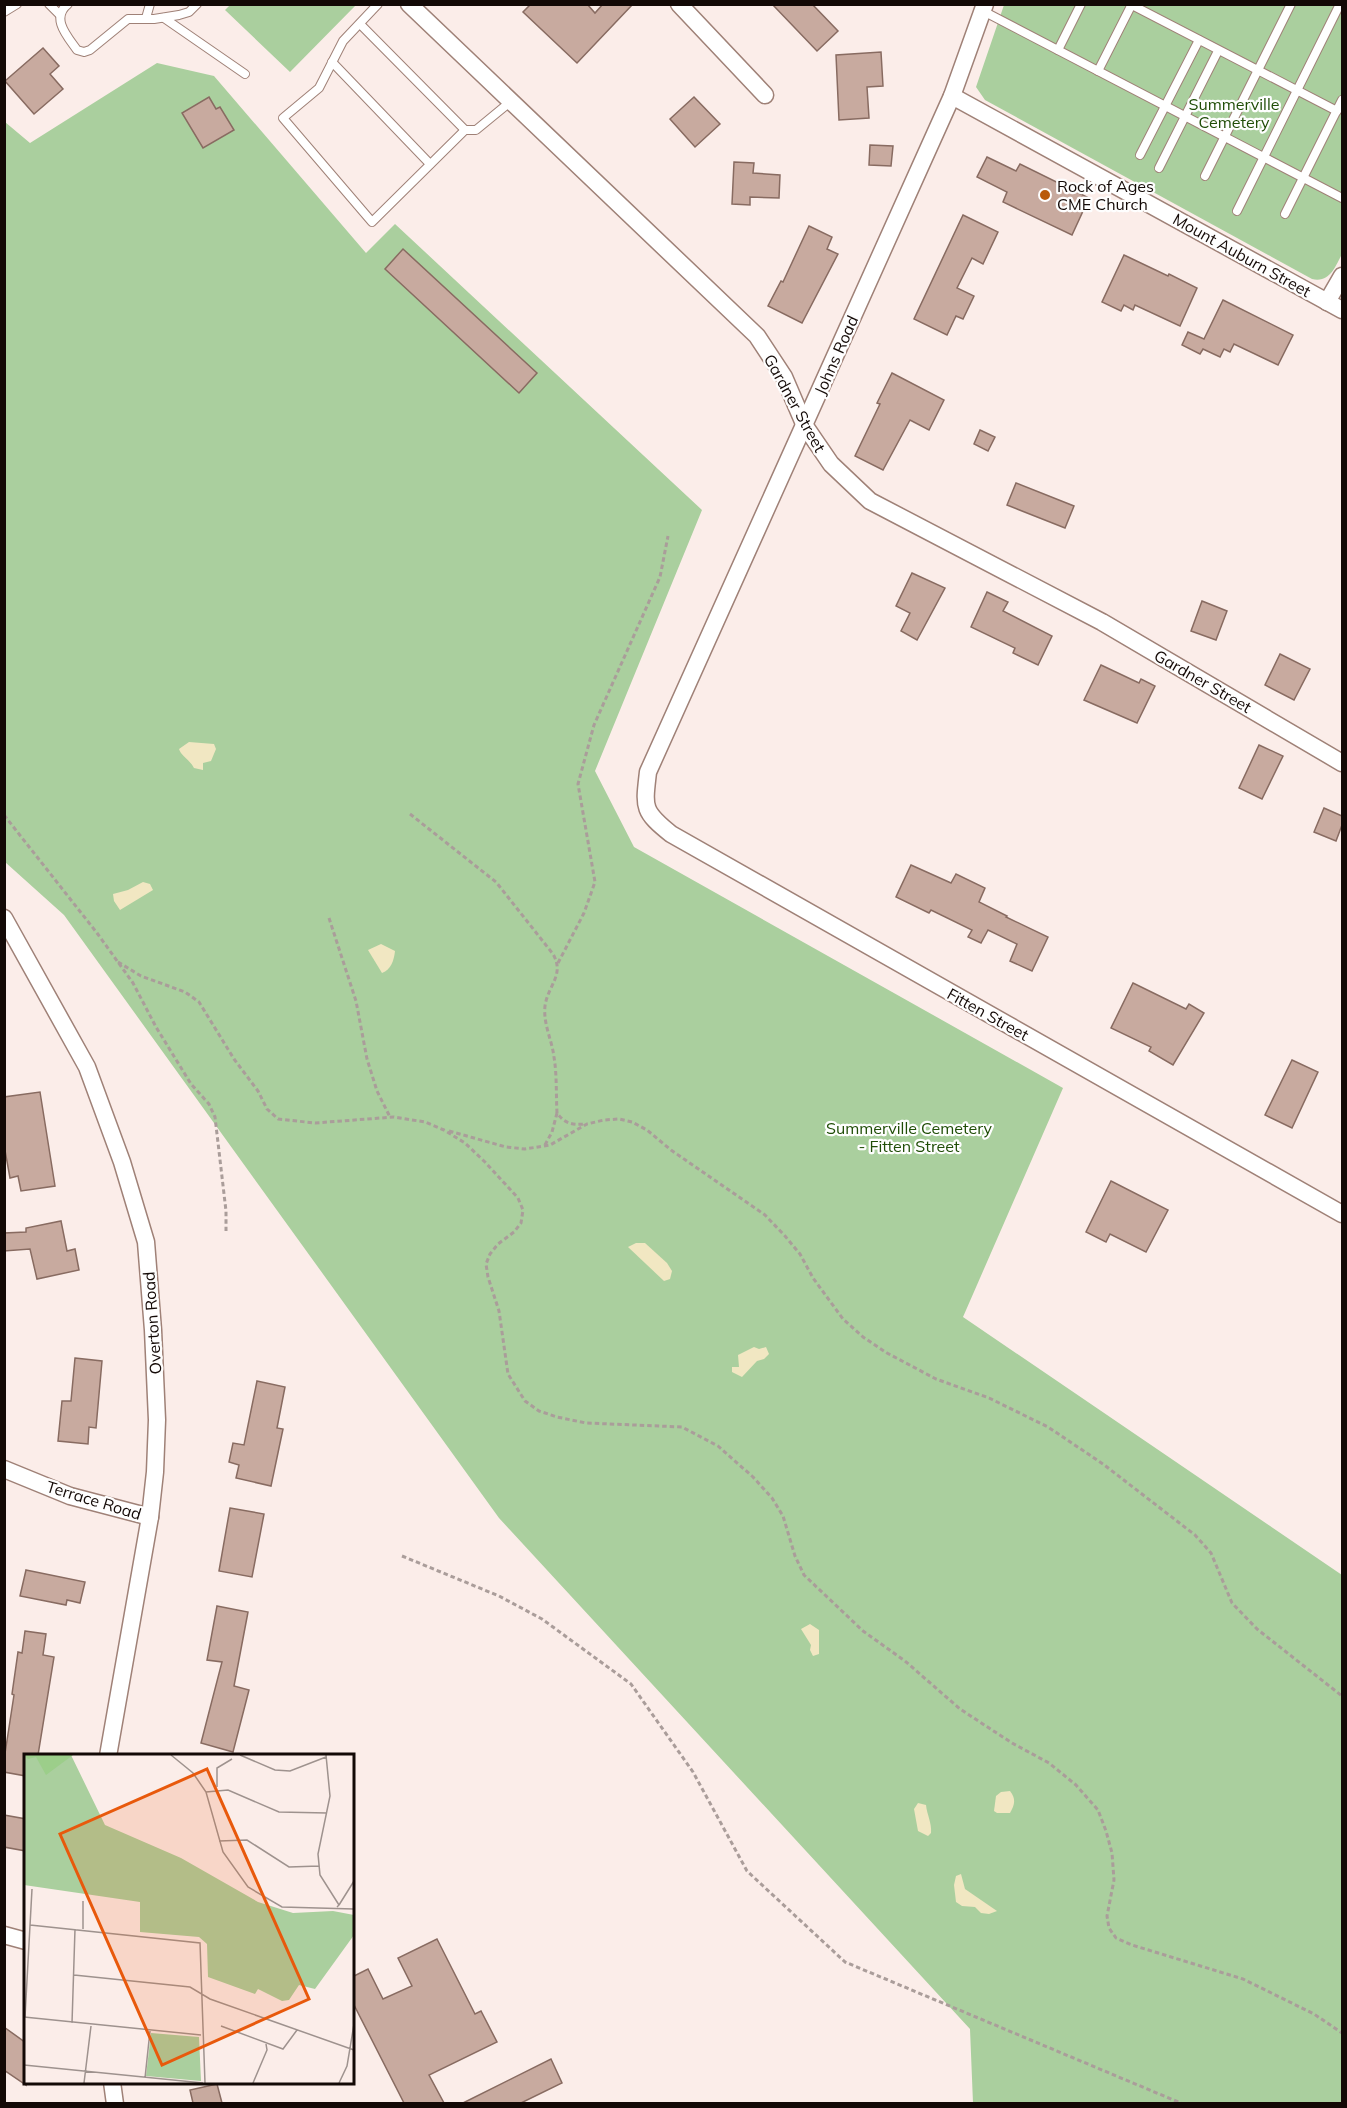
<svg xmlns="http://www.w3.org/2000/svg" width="1347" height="2108" viewBox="0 0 1347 2108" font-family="Mulish,sans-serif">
<rect width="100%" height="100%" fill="#fbede9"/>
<!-- green -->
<g fill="#aacf9e">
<polygon points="230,5 230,4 356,5 290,72 225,10"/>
<path d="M1004 5H1342V254C1335 267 1330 283 1312 279L985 100 976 87Z"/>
<polygon points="157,63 214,76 366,253 395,224 702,510 595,771 634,847 1063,1088 963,1317 1342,1575 1342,2103 973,2103 970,2029 499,1518 64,915 5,862 5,122 30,143"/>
</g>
<!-- sand -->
<g fill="#f1e7c2">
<path d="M189 742 214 744 216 749 211 761 203 763V770L194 768C190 760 181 756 179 749Z"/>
<polygon points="143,882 150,884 153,890 120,910 114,901 113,894 128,890"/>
<path d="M381 944 395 951C394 960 391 970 382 973L368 950Z"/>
<polygon points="636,1243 645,1243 667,1263 672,1271 670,1279 664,1281 628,1247"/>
<polygon points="754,1347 759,1349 766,1347 769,1354 764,1359 757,1361 742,1377 732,1372 732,1367 739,1367 738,1355"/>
<polygon points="810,1624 819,1630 819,1654 813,1656 810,1650 811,1645 801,1629"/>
<path d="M1010 1791C1016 1799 1015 1804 1010 1813H997L994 1811 996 1796 1001 1792Z"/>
<path d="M918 1803 926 1805C927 1815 932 1823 931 1833L928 1836 918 1831 914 1809Z"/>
<polygon points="961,1874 965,1889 997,1911 989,1914 981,1913 975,1907 962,1906 956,1902 954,1885 956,1876"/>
</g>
<!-- building -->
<g fill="#c8aa9f" stroke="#886b61" stroke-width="1.5">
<polygon points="531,4 587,4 595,13 603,4 633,4 577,63 523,12"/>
<polygon points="772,4 812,4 838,31 817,51"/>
<polygon points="43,48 59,66 50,74 63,89 34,114 5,81"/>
<polygon points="881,52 883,86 867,87 869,118 839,120 836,55"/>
<polygon points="209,97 216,109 220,107 234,130 203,148 182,113"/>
<polygon points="694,97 720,124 695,147 670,119"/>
<polygon points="870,145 893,146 891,166 869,165"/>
<polygon points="987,157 1016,171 1020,164 1089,198 1072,235 1003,202 1007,192 977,177"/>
<polygon points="734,162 754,163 753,173 780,175 779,198 750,197 750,205 732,204"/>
<polygon points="963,215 998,232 983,264 972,258 957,288 974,296 963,319 956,316 947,335 914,319"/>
<polygon points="809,226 832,237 827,249 838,254 802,323 768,306 781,281 783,282"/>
<polygon points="403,249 537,373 519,393 385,269"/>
<polygon points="1124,255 1168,276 1169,274 1197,288 1180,326 1135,305 1133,310 1124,305 1121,311 1102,302"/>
<polygon points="1223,300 1293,335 1278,365 1234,344 1230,352 1224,349 1220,357 1203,349 1200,354 1182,345 1188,332 1204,339"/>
<polygon points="892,373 944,400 929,430 910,420 883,470 855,456 880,404 877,403"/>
<polygon points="980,430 995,437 988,451 974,444"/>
<polygon points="1016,483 1074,506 1065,528 1007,505"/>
<polygon points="912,573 945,588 917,640 901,631 910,613 896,606"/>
<polygon points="987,592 1008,602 1003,611 1052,636 1038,665 1013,653 1015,648 971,627"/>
<polygon points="1202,601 1227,611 1216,640 1191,631"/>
<polygon points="1280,654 1310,669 1294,700 1265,685"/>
<polygon points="1101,665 1139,683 1141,679 1155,686 1137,723 1084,700"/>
<polygon points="1259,745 1283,756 1262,799 1239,788"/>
<polygon points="1324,808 1342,816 1342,825 1336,841 1314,832"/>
<polygon points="911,865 951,883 956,874 985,888 979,902 1007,916 1006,917 1048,937 1032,971 1010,961 1017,944 988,930 981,943 968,937 972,930 931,910 929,913 896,897"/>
<polygon points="1133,983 1186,1009 1189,1004 1204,1013 1173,1065 1149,1051 1151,1047 1111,1028"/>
<polygon points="1292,1060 1318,1072 1292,1128 1265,1115"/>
<polygon points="40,1092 55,1186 21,1191 18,1176 10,1178 4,1145 4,1097"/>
<polygon points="1111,1181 1168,1210 1146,1252 1110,1234 1106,1242 1086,1232"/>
<polygon points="61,1221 67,1251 75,1249 79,1270 37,1279 30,1249 4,1251 4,1233 26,1232 26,1228"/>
<polygon points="75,1358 102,1361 96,1428 89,1427 88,1444 58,1441 62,1401 71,1401"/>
<polygon points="257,1381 285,1387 277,1428 283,1429 271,1486 236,1478 239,1465 229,1462 233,1443 244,1445"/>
<polygon points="230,1508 264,1514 252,1577 219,1571"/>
<polygon points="26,1570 85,1582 80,1603 67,1600 66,1605 20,1596"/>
<polygon points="217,1606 248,1612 234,1686 249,1690 233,1752 201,1743 222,1662 207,1660"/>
<polygon points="25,1631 46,1634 43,1655 54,1657 38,1755 26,1755 26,1776 4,1772 4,1760 14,1695 12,1694 18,1652 22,1653"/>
<polygon points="4,1815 26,1819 26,1851 4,1847"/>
<polygon points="437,1939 475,2014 481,2011 497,2042 429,2075 444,2103 404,2103 352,2001 352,1977 368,1969 383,1999 412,1986 398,1958"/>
<polygon points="4,2027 26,2043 26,2085 4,2070"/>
<polygon points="551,2059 562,2083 521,2103 463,2103"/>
<polygon points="217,2084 222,2103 193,2103 190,2090"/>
</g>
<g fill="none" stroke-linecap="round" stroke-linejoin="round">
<defs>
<g id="service">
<polyline points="49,4 60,15"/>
<path d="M68 4C50 18 68 37 77 50L84 52 90 50 128 19H154L179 15 189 12 197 4"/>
<polyline points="378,4 343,41 319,88 283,118 372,222 465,130 476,130 510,102"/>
<polyline points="1130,4 1337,111"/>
<polyline points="983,11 1342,198"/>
<polyline points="4,12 17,4"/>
<polyline points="146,18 150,4"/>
<polyline points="164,18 245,74"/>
<polyline points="360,24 465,130"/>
<polyline points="1058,50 1081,4"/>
<polyline points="332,62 430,164"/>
<polyline points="1098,71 1132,4"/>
<polyline points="1140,155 1199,40"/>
<polyline points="1159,168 1218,51"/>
<polyline points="1205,176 1291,4"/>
<polyline points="1237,211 1340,4"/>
<polyline points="1285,214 1342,100"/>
</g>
<g id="minor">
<polyline points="409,4 757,336 784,377 805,426 831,464 870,501 1102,622 1342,763"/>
<polyline points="679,4 765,95"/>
<path d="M985 4 952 96 648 772C644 807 642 811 671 834L1342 1214"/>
<polyline points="952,96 1342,310"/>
<polyline points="1327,302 1342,276"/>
<polyline points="4,918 87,1067 122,1162 146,1242 153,1330 157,1420 155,1472 150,1517 108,1756"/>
<polyline points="4,1469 70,1496 150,1517"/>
<polyline points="4,1935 26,1941"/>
<polyline points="112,2082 115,2104"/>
</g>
</defs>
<!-- service casing -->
<use href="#service" stroke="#9f8177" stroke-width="10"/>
<!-- minor casing -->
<use href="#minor" stroke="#9f8177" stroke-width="19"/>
<!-- path -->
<g stroke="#aa9d9a" stroke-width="3" stroke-dasharray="4.5 3" stroke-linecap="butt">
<path d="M410 814 496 882 553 954C565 975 548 985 545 1006 543 1024 552 1040 554 1057 557 1075 556 1095 557 1113 565 1124 572 1125 585 1124"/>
<polyline points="4,815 97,933 133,983 156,1027 191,1084 209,1104 215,1117 226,1211 226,1231"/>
<polyline points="329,918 356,1001 367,1059 377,1091 390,1117"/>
<polyline points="118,962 141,976 185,992 199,1002 234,1059 258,1091 267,1109 278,1119 315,1123 394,1117 425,1122 444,1130 465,1143 485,1162 518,1198 523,1210 521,1223 514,1232 498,1244 490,1254 486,1264 488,1277 499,1311 508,1374 525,1401 539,1411 557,1417 586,1423 682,1427 718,1446 753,1477 772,1498 783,1516 795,1556 804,1575 863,1631 905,1661 960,1709 1012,1743 1049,1763 1076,1785 1098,1810 1106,1831 1112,1853 1114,1880 1107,1916 1109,1928 1116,1938 1132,1945 1243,1979 1314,2014 1342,2033"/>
<polyline points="558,963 584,913 595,882 578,784 594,725 660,577 668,536"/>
<polyline points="449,1131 506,1147 525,1149 550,1145 587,1124 604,1120 619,1119 632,1122 647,1130 671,1150 765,1215 785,1236 800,1254 813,1278 843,1319 863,1337 887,1353 936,1379 989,1398 1048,1427 1103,1464 1195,1535 1211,1553 1232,1603 1257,1629 1342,1696"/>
<polyline points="545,1145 552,1132 557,1113"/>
<polyline points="402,1556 499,1596 542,1619 631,1684 693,1772 747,1871 845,1962 1183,2104"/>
</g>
<!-- service -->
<use href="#service" stroke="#fff" stroke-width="8"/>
<!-- minor -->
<use href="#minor" stroke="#fff" stroke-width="16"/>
</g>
<!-- markers -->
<circle fill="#b95b0b" stroke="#fefefe" stroke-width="2" cx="1045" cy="195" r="6"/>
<g text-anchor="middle" stroke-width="4.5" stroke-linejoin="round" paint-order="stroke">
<!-- park labels -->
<g font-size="16" fill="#1f4d06" stroke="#fefefe">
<text x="1234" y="110">Summerville<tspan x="1234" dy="18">Cemetery</tspan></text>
<text x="909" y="1134">Summerville Cemetery<tspan x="909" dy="18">- Fitten Street</tspan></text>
</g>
<!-- poi labels -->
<g font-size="16" fill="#130906" stroke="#fefefe" text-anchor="start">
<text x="1057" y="192">Rock of Ages<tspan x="1057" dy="18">CME Church</tspan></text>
</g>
<!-- street labels -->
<g font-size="16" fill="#130906" stroke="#fefefe">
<text transform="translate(1242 255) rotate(29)" y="6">Mount Auburn Street</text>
<text transform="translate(836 355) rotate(-66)" y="6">Johns Road</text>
<text transform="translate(795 403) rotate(61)" y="6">Gardner Street</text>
<text transform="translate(1203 681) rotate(30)" y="6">Gardner Street</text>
<text transform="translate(988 1014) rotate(29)" y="6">Fitten Street</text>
<text transform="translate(152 1323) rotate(-94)" y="6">Overton Road</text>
<text transform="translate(94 1500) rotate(17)" y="6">Terrace Road</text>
</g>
</g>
<!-- overview -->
<g transform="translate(24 1754)">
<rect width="330" height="330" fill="#fbede9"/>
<path d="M0 1H47L81 71 157 104 234 148 269 159 309 157 330 161V181L291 235 275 231 265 246 258 247 234 235 231 240 184 223 183 190 175 183 116 178V148L0 131ZM127 279 175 283 177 327 122 322Z" fill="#aacf9e"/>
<path d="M0 1H49L22 21 12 3 4 5Z" fill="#9cce8a"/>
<path fill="none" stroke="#9e928e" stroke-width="1.5" d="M147 1 169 19 182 38 199 98 224 133 258 153 330 155M216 1 251 16 266 17 302 3M302 1 306 42 294 100 296 121 315 151 313 153M193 33V14L208 5M182 38 204 36 255 58 303 59M195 87 223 86 265 113 295 112M59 147V175M315 151 330 127M6 171 176 189 181 329M50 221 166 233 186 245 330 296M0 263 177 281M1 263 8 135M48 269 51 175M197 272 259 295 273 276M0 311 179 329M121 324 126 277M60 329 67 272M229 329 243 296 242 290M315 329 323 312 330 270"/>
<path fill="#e8590c" fill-opacity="0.15" stroke="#e8590c" stroke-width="3" d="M183 15 285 245 138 311 36 80Z"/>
<rect width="330" height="330" fill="none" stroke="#130906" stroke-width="3"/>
</g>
<!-- border -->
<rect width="1347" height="2108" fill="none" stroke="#130906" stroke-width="12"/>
</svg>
